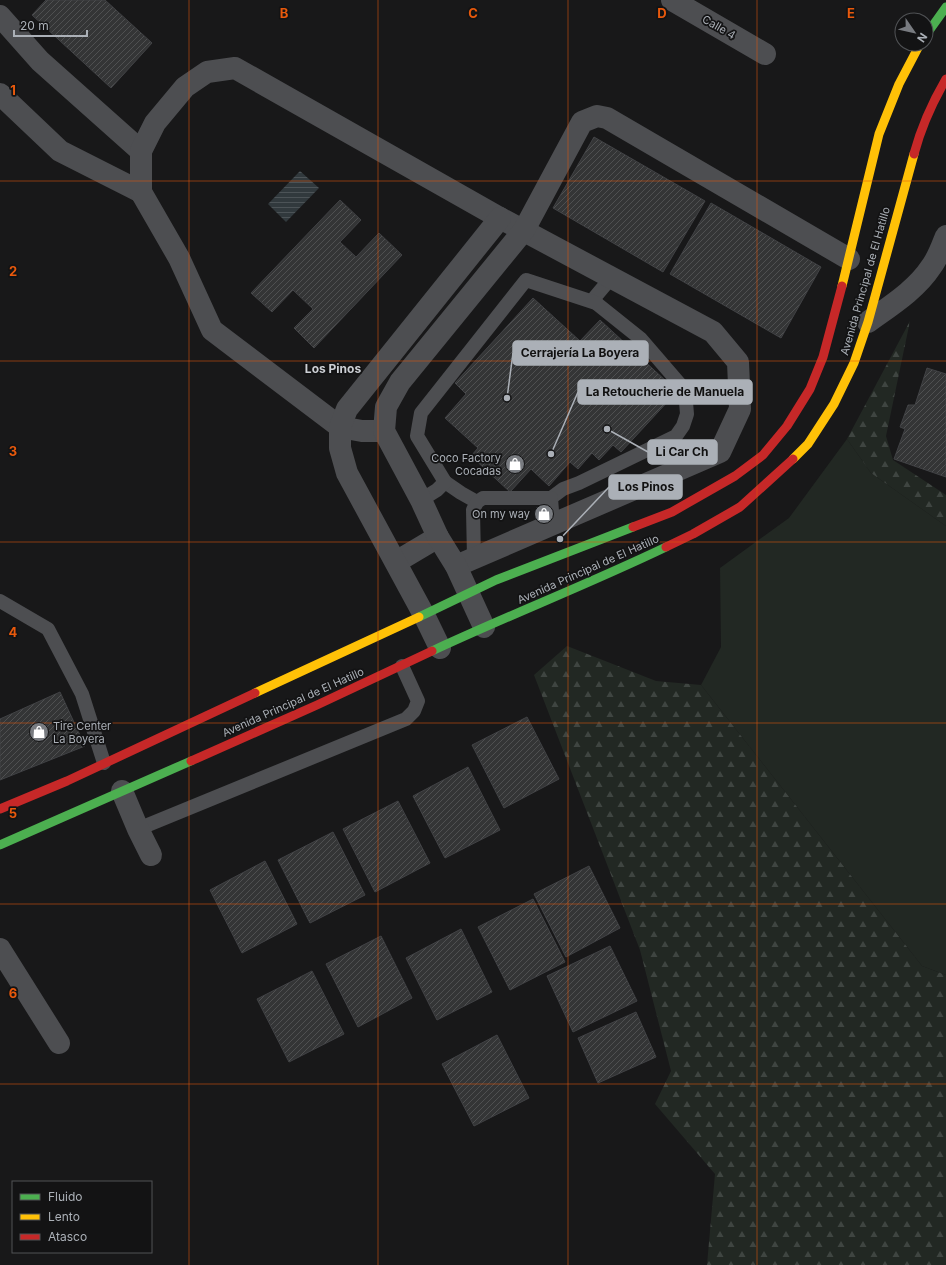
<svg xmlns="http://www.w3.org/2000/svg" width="946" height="1265" viewBox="0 0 946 1265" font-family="Inter,sans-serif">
<defs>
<pattern id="forest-firs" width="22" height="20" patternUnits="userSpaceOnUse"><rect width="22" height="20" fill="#222823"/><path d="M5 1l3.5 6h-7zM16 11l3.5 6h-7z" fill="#3f4541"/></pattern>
<pattern id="water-rules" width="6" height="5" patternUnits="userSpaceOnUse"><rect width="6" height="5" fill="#31393d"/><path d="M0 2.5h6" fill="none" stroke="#4c5357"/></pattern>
<pattern id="building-hatch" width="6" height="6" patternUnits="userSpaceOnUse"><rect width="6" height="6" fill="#343536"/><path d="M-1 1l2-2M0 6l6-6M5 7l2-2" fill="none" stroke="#4f5051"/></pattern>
</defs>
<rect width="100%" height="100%" fill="#181819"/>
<!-- grass -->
<polygon fill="#222823" points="847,439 871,473 946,526 946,975 922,966 701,685 721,647 720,568 789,518"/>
<!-- forest -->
<g fill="url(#forest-firs)">
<polygon points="910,321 886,436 893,460 946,495 946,526 871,473 847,439"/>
<polygon points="567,646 656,681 701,685 922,966 946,975 946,1265 707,1265 715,1174 655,1104 671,1071 640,950 534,675"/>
</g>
<!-- water -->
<polygon fill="url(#water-rules)" points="300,171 319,188 286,222 268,204"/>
<!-- building -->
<g fill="url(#building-hatch)" stroke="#414245">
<polygon points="46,0 105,0 152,43 111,88 32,15"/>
<polygon points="594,137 705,201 663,272 553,208"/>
<polygon points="340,200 361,220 340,242 356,257 379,233 402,255 314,348 294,328 313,309 293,290 272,312 251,293"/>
<polygon points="711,203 821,267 781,338 670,274"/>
<polygon points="533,298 580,341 600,320 667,382 661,389 671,398 621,452 613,445 599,460 592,453 578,469 570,462 549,486 531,469 510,492 471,456 478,448 445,418 466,394 455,383"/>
<polygon points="927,368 946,374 946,477 894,459 905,429 900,427 908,405 915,405"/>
<polygon points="60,692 85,746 0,780 0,719"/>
<polygon points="527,717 559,779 504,808 472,745"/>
<polygon points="468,767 500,830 445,858 413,796"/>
<polygon points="398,801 430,863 375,892 343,829"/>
<polygon points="333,832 365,895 310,923 278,860"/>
<polygon points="265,861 297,924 242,953 210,890"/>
<polygon points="589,866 620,928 566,957 534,894"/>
<polygon points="533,899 565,962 510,990 478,927"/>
<polygon points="461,929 492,992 437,1020 406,958"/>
<polygon points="381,936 412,998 358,1027 326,964"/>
<polygon points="610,946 637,1001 573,1032 547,976"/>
<polygon points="312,971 344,1034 289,1062 257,999"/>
<polygon points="636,1012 656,1057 598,1083 578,1038"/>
<polygon points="497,1035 529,1098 474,1126 442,1064"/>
</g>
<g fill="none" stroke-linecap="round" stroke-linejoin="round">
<!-- lane -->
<g stroke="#4d4e51" stroke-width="14">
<polyline points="596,303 595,297 611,278"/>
<polyline points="445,482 461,493 477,502"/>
<polyline points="421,500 437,490 445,482 417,436 421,413 526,280 596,303 641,339 685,390 687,414 683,426 676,436 579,483 563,489 551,498 553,524"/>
<polyline points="474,558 473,510 477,502 483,498 551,498"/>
<polyline points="0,601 48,629 82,694 104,763"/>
<polyline points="138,829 406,719 414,711 418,701 402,666"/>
</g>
<!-- street -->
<g stroke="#4d4e51" stroke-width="22">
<polyline points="672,0 765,54"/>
<polyline points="0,16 40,61 141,151"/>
<polyline points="0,94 60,151 141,192"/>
<path d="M868 322C890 306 916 290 931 267 938 258 942 246 946 236"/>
<polyline points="384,431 362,431 340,427 212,330 179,258 141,192 141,151 155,123 185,87 207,72 235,68 500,218 713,332 738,362 740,409 720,452 456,566"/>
<polyline points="396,562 438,537"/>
<polyline points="484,627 456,566 438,537 421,500 384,431 386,407 400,382 524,230 582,122 597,116 607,118 849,259"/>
<polyline points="440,648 424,615 347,473 340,448 340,427 347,409 500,218"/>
<polyline points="122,791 138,829 151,855"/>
<polyline points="0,949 59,1043"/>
</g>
<!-- fast -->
<g stroke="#4caf50" stroke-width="9">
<polyline points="926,35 946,7"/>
<polyline points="419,617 496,580 633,527"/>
<path d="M432 651C509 615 589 584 666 547"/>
<polyline points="0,845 191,761"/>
</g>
<!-- slow -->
<g stroke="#ffc107" stroke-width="9">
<polyline points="842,286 879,134 899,84 920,44"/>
<polyline points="793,459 808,444 834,404 854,363 868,322 914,154"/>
<polyline points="255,693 419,617"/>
</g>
<!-- jam -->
<g stroke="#c62828" stroke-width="9">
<path d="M914 154C921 128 932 103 946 79"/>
<polyline points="633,527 672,512 735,476 763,455 787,426 810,389 823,357 842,286"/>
<polyline points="666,547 693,534 740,507 793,459"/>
<polyline points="191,761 317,705 432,651"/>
<polyline points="0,809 67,781 255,693"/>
</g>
</g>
<!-- grid -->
<path fill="none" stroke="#e8590c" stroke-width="1" stroke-opacity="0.55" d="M189 0V1265M378 0V1265M568 0V1265M757 0V1265M0 181H946M0 361H946M0 542H946M0 723H946M0 904H946M0 1084H946"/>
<!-- icons -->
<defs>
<symbol id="shop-disc" viewBox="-11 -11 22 22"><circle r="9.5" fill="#787b80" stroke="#131314"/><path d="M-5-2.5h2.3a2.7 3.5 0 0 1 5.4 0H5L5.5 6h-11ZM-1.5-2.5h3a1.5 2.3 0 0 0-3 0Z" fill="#fff"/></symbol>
</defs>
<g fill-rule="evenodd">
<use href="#shop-disc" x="504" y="453" width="22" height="22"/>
<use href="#shop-disc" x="533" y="503" width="22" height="22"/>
<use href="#shop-disc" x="28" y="721" width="22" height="22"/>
</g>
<g text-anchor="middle" stroke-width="3.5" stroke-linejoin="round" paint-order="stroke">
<!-- street labels -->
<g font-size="11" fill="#abb0b7" stroke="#131314">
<text transform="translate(719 27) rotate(30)" y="4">Calle 4</text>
<text transform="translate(865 281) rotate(-74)" y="4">Avenida Principal de El Hatillo</text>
<text transform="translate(588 569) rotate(-24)" y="4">Avenida Principal de El Hatillo</text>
<text transform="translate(293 702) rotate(-24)" y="4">Avenida Principal de El Hatillo</text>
</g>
<!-- poi labels -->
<g font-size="11" fill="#abb0b7" stroke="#131314" text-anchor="end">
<text x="501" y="462">Coco Factory<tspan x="501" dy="13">Cocadas</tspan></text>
<text x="530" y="518">On my way</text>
<text x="53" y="730" text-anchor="start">Tire Center<tspan x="53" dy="13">La Boyera</tspan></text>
</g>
<!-- neighbourhood labels -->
<g font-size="12" font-weight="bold" fill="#cccfd4" stroke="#131314">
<text x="333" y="373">Los Pinos</text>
</g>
</g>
<g font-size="13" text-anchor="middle" font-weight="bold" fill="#e8590c" stroke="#131314" stroke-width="3.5" stroke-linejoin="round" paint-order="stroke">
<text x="284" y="18">B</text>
<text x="473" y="18">C</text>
<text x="662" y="18">D</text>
<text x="851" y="18">E</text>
<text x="13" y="95">1</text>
<text x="13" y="276">2</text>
<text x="13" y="456">3</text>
<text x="13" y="637">4</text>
<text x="13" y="818">5</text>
<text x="13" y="998">6</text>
</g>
<!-- callouts -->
<path fill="none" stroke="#abb0b7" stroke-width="1.5" d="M507 398L513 353M551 454L578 392M607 429L648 452M560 539L609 487"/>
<g fill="#abb0b7" stroke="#131314" stroke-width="1.5">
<circle cx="507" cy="398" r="4"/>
<circle cx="551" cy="454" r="4"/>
<circle cx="607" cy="429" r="4"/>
<circle cx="560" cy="539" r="4"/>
</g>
<g fill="#abb0b7" stroke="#abb0b7" stroke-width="1.5">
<rect x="513" y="341" width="135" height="24" rx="4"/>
<rect x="578" y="380" width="174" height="24" rx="4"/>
<rect x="648" y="440" width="69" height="24" rx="4"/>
<rect x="609" y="475" width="73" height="24" rx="4"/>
</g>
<g font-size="12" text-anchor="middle" font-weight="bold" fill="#111">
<text x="580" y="357">Cerrajería La Boyera</text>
<text x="665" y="396">La Retoucherie de Manuela</text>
<text x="682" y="456">Li Car Ch</text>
<text x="646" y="491">Los Pinos</text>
</g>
<!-- legend -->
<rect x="12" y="1181" width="140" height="72" fill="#131314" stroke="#505255"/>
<rect x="20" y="1194" width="20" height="6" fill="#4caf50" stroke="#505255"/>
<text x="48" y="1201" font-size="12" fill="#abb0b7">Fluido</text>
<rect x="20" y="1214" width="20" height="6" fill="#ffc107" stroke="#505255"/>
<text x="48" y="1221" font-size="12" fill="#abb0b7">Lento</text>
<rect x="20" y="1234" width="20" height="6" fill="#c62828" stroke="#505255"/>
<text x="48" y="1241" font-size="12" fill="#abb0b7">Atasco</text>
<!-- north arrow -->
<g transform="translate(914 32) rotate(124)"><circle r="19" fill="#131314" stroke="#505255"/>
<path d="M0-3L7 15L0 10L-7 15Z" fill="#787b80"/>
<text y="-6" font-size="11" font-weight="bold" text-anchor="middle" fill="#abb0b7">N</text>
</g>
<!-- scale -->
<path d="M14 30v6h73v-6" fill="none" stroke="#abb0b7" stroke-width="2"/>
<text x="20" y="30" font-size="12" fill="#abb0b7" stroke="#131314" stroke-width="3" paint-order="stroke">20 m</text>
</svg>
